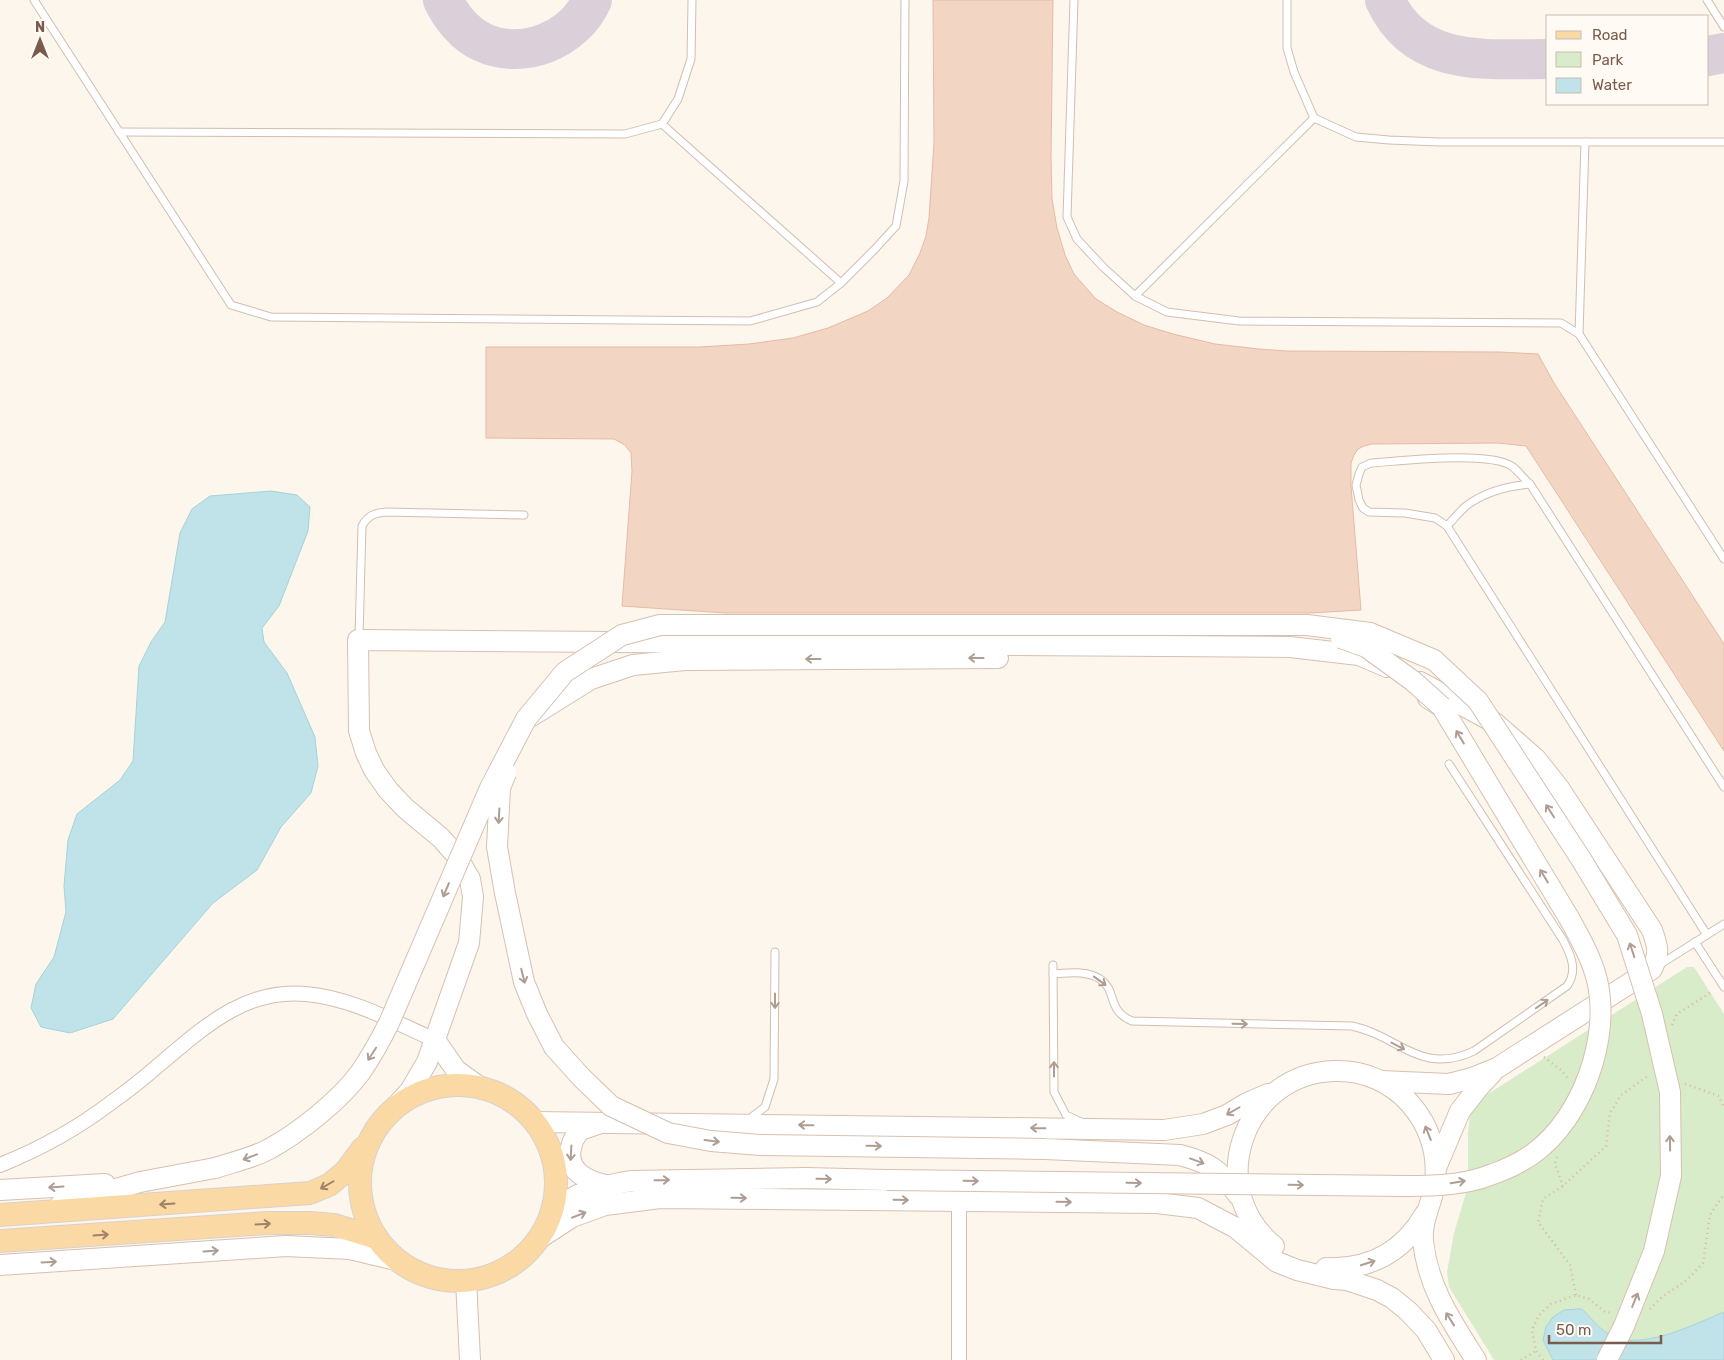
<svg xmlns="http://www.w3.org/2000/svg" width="1724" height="1360" viewBox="0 0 1724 1360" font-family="Rubik,sans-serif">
<rect width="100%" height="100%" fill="#fdf6ec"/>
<!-- green -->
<path fill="#d8ecc9" d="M1687 967H1694L1724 1014V1312C1694 1324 1638 1354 1607 1333 1598 1327 1590 1317 1582 1309L1543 1340 1553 1360H1494L1449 1287 1447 1272 1454 1233 1466 1193 1468 1177V1133L1470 1114 1480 1099Z"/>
<!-- water -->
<g fill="#bfe3e8" stroke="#a5d3da">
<polygon points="271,491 297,495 310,507 308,531 279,606 262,628 264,642 287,673 315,737 318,766 311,793 281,827 257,870 213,903 113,1019 70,1033 41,1027 31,1008 36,984 54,957 66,912 64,886 68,840 77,814 120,780 133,761 139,666 151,642 165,622 180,533 192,509 210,496"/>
<path d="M1577 1309H1582C1590 1317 1598 1327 1607 1333 1638 1354 1694 1324 1724 1312V1360H1553L1543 1340 1546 1327 1553 1317 1564 1310Z"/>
</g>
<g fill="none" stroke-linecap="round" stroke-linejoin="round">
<!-- taxiway -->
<g stroke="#dbcfda" stroke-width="40">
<path d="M443 0C451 17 465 34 482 42 523 61 574 40 592 0"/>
<path d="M1385 0C1416 68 1486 59 1548 59"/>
<polyline points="1708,56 1724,53"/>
</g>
</g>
<!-- building -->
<polygon fill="#f3d5c3" stroke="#e6bba3" points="933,0 1053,0 1051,157 1052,199 1057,228 1065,255 1074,274 1096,299 1117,312 1144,325 1173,334 1215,344 1259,349 1287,351 1499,352 1538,354 1554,383 1724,644 1724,751 1526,446 1498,443 1372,444 1364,446 1358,449 1354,455 1351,463 1351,486 1361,610 1310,613 726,613 622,606 632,471 631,453 625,445 614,439 486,438 486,347 700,347 749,344 793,338 828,328 868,311 887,298 909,275 920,253 926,236 929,218 934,143"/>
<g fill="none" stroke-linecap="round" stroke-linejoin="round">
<defs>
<g id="lane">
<polyline points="34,0 231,305 271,317 750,321 817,302 841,283 874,250 896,226 904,181 905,0"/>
<polyline points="1074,0 1067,217 1077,239 1103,267 1135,296 1167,312 1239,321 1561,323 1579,334 1724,559"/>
<polyline points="1287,0 1287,48 1294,72 1314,118 1356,137 1389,140 1439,142 1724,142"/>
<polyline points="1707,0 1724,27"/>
<polyline points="662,124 841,283"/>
<polyline points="119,132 625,134 662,124 678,99 691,59 692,0"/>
<polyline points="1135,296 1314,118"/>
<polyline points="1579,334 1585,142"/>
<path d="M1447 526C1453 520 1459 512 1466 506 1484 492 1508 486 1530 484"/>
<path d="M359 637 362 526C368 515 375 513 387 512L524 515"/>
<path d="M1707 935 1447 526 1435 518 1405 513 1369 512 1363 508 1359 500 1356 485 1359 474 1362 467 1371 463C1401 461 1491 450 1513 467 1519 472 1524 479 1530 484L1724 787"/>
<polyline points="1695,942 1724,987"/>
<polyline points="1053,965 1054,1092 1066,1115 1081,1122"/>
<polyline points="1659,965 1724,924"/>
<path d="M1053 974C1068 973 1087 970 1100 979 1118 991 1106 1010 1132 1021L1352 1026C1399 1036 1420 1076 1474 1051L1567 986C1578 971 1571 955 1563 940L1449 764"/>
<polyline points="749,1119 765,1107 774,1079 775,952"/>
</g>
<g id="street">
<path d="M0 1165C40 1149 78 1128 112 1102 129 1090 145 1077 160 1064 203 1028 245 988 306 994 352 998 394 1022 435 1040"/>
<polyline points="959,1360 959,1201"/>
</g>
<g id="secondary">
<polyline points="1428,698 1442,707 1569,918"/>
<polyline points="530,717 591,679 633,665 685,660 998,658"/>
<polyline points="435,1040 456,1070 481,1088"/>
<path d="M1381 1081 1449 1084 1472 1078 1497 1068 1652 969C1660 952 1658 947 1652 930L1559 788 1536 759 1495 723 1420 682"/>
<polyline points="391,1112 410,1091 427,1062 469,943 473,897 470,879 456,855 441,838 405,808 388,790 374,770 366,753 359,731 358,640 1290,647 1359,655 1387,667"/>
<polyline points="535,1122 1164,1130 1203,1124 1227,1115 1247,1103 1268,1094"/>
<path d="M598 1124 580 1130C577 1134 573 1139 572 1144 563 1171 587 1181 609 1186"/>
<path d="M1045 1149 1180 1155C1210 1163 1219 1169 1238 1195"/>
<polyline points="1436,1168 1460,1111 1478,1088 1492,1073"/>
<polyline points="0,1190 105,1184"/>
<polyline points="60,1205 140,1182 215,1168"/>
<path d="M551 1213C578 1190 597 1187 631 1181L806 1178 887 1180"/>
<polyline points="537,1240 572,1217 605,1205 660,1198 1157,1203 1198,1208 1236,1228 1277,1262 1297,1270 1334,1279 1347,1280 1377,1290 1392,1298 1408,1311 1426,1330 1444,1360"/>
<path d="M1274 1246C1203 1189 1243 1073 1335 1071 1395 1069 1442 1123 1435 1182 1433 1202 1421 1220 1423 1241 1428 1288 1452 1322 1476 1360"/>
<polyline points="0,1265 286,1246 350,1249 400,1261"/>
<path d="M1326 1268C1370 1270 1403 1252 1425 1214"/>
<polyline points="466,1280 470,1360"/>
</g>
<g id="primary">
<circle cx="458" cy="1183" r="98"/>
<polyline points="0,1215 310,1193 329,1185 346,1171 363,1148"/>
<polyline points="0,1241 267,1223 310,1223 334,1225 377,1238"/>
</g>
</defs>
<!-- lane casing -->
<use href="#lane" stroke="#d1beb0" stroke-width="9"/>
<!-- street casing -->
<use href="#street" stroke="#d1beb0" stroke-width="16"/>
<!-- secondary casing -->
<use href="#secondary" stroke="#d6c0b0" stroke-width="22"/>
<!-- primary casing -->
<use href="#primary" stroke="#dad1cd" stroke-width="24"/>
<!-- path -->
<g stroke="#d9b8a5" stroke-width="2.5" stroke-dasharray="1 4" stroke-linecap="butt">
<polyline points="1672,1025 1677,1014 1713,991"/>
<polyline points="1544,1057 1562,1071 1569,1080"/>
<polyline points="1685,1084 1719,1096 1724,1108"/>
<polyline points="1557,1157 1555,1164 1563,1186"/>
<polyline points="1576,1295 1570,1265 1538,1222 1543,1199 1563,1186 1606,1146 1610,1113 1621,1095 1649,1075"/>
<polyline points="1650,1309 1662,1297 1687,1280 1703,1263 1710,1215 1724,1194"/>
<polyline points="1521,1360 1536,1351"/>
<polyline points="1543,1360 1536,1351 1532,1330 1539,1315 1551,1304 1576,1295 1589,1299 1605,1312 1612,1313"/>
</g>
<!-- lane -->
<use href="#lane" stroke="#fff" stroke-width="7"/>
<!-- street -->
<use href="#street" stroke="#fff" stroke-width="14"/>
<!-- secondary -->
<use href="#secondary" stroke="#fff" stroke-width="20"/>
<!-- primary -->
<use href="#primary" stroke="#fbd9a5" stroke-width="22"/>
<defs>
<g id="secondary-bridge">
<polyline points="1341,638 1366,647 1413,681 1442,707"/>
<polyline points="506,773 500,788 497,847 505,893 524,982 537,1014 554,1047 581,1077 611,1106 668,1133 711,1141 760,1145 1045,1149"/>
<path d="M215 1168C233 1162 253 1158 269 1149 299 1133 340 1100 360 1073 371 1057 380 1041 389 1023L490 788 526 719 565 672 622 635 660 625H1307L1370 633 1434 660 1478 701 1581 859 1627 935 1652 1014 1670 1092 1671 1176 1654 1251 1624 1326 1607 1360"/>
<path d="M887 1180 1407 1186C1436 1186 1466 1185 1493 1174 1507 1169 1522 1162 1534 1153 1582 1118 1611 1038 1597 980 1592 959 1580 938 1569 918"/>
</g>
</defs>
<!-- secondary-bridge casing -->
<use href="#secondary-bridge" stroke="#d6c0b0" stroke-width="22" stroke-linecap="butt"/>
<!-- secondary-bridge -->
<use href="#secondary-bridge" stroke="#fff" stroke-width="20"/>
</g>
<!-- one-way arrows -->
<defs><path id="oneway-shaft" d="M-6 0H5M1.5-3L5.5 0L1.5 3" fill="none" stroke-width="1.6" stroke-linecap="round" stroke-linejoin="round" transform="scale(1.25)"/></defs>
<g stroke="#af9d94">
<use href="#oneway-shaft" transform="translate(976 658) rotate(180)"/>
<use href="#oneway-shaft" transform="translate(813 659) rotate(180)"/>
<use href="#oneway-shaft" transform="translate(1460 737) rotate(-121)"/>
<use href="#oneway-shaft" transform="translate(1550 811) rotate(-123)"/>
<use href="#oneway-shaft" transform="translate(499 816) rotate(93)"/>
<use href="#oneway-shaft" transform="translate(1544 876) rotate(-121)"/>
<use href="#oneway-shaft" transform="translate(446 890) rotate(113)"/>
<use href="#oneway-shaft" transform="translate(1632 950) rotate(-108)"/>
<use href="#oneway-shaft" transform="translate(523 976) rotate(76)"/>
<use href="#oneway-shaft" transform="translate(1100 981) rotate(36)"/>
<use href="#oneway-shaft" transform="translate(775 1001) rotate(90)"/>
<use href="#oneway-shaft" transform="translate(1542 1004) rotate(-35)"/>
<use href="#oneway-shaft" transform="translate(1240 1024) rotate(1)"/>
<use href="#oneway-shaft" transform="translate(1398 1046) rotate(27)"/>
<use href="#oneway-shaft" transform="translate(372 1054) rotate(123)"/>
<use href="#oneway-shaft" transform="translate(1054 1069) rotate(-90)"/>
<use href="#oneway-shaft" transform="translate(1233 1111) rotate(150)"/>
<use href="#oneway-shaft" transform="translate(806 1125) rotate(-179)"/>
<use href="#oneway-shaft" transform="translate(1038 1128) rotate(-179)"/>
<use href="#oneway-shaft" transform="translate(1428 1133) rotate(-112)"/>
<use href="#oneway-shaft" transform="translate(712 1141) rotate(7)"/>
<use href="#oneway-shaft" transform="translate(1670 1143) rotate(-91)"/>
<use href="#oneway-shaft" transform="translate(874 1146) rotate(1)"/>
<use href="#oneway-shaft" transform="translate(571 1153) rotate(93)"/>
<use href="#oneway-shaft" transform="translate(250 1157) rotate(159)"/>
<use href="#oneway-shaft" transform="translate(1197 1161) rotate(20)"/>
<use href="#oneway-shaft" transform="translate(824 1179) rotate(1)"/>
<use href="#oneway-shaft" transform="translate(662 1180) rotate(-1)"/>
<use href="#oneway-shaft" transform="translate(971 1181) rotate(1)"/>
<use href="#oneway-shaft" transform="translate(1458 1182) rotate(-9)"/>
<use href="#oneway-shaft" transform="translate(1134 1183) rotate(1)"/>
<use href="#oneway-shaft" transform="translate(1296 1185) rotate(1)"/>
<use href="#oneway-shaft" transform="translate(56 1187) rotate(176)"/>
<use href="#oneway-shaft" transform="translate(739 1198) rotate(1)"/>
<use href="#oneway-shaft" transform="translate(901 1200) rotate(1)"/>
<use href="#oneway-shaft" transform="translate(1064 1202) rotate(1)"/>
<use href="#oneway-shaft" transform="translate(579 1215) rotate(-21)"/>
<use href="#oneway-shaft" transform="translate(211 1251) rotate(-4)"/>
<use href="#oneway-shaft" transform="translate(49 1262) rotate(-3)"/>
<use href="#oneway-shaft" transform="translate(1368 1263) rotate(-18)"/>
<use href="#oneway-shaft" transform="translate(1635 1300) rotate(-68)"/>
<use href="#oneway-shaft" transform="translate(1450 1319) rotate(-122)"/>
</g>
<g stroke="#a18267">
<use href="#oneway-shaft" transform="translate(327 1185) rotate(150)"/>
<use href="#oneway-shaft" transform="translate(167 1204) rotate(176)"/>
<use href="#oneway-shaft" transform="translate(263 1224) rotate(-3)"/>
<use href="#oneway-shaft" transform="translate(101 1235) rotate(-4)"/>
</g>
<!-- legend -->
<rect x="1546" y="15" width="162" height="90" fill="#fffaf3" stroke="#cabbb1"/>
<rect x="1556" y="31" width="25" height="8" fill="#fbd9a5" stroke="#cabbb1"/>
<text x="1592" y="40" font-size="15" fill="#7a5c4d">Road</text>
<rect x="1556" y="52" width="25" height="15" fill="#d8ecc9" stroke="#cabbb1"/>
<text x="1592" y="65" font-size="15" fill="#7a5c4d">Park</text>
<rect x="1556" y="78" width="25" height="15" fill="#bfe3e8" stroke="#cabbb1"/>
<text x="1592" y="90" font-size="15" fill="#7a5c4d">Water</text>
<!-- north arrow -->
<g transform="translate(40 40)" stroke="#fffaf3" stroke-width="4" paint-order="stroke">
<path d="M0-4L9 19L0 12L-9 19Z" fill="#7a5c4d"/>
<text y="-8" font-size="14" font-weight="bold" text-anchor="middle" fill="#7a5c4d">N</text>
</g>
<!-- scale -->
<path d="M1549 1335v8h112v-8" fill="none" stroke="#7a5c4d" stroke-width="2.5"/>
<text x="1556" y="1335" font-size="15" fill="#7a5c4d" stroke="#fffaf3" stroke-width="4" paint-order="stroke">50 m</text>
</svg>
